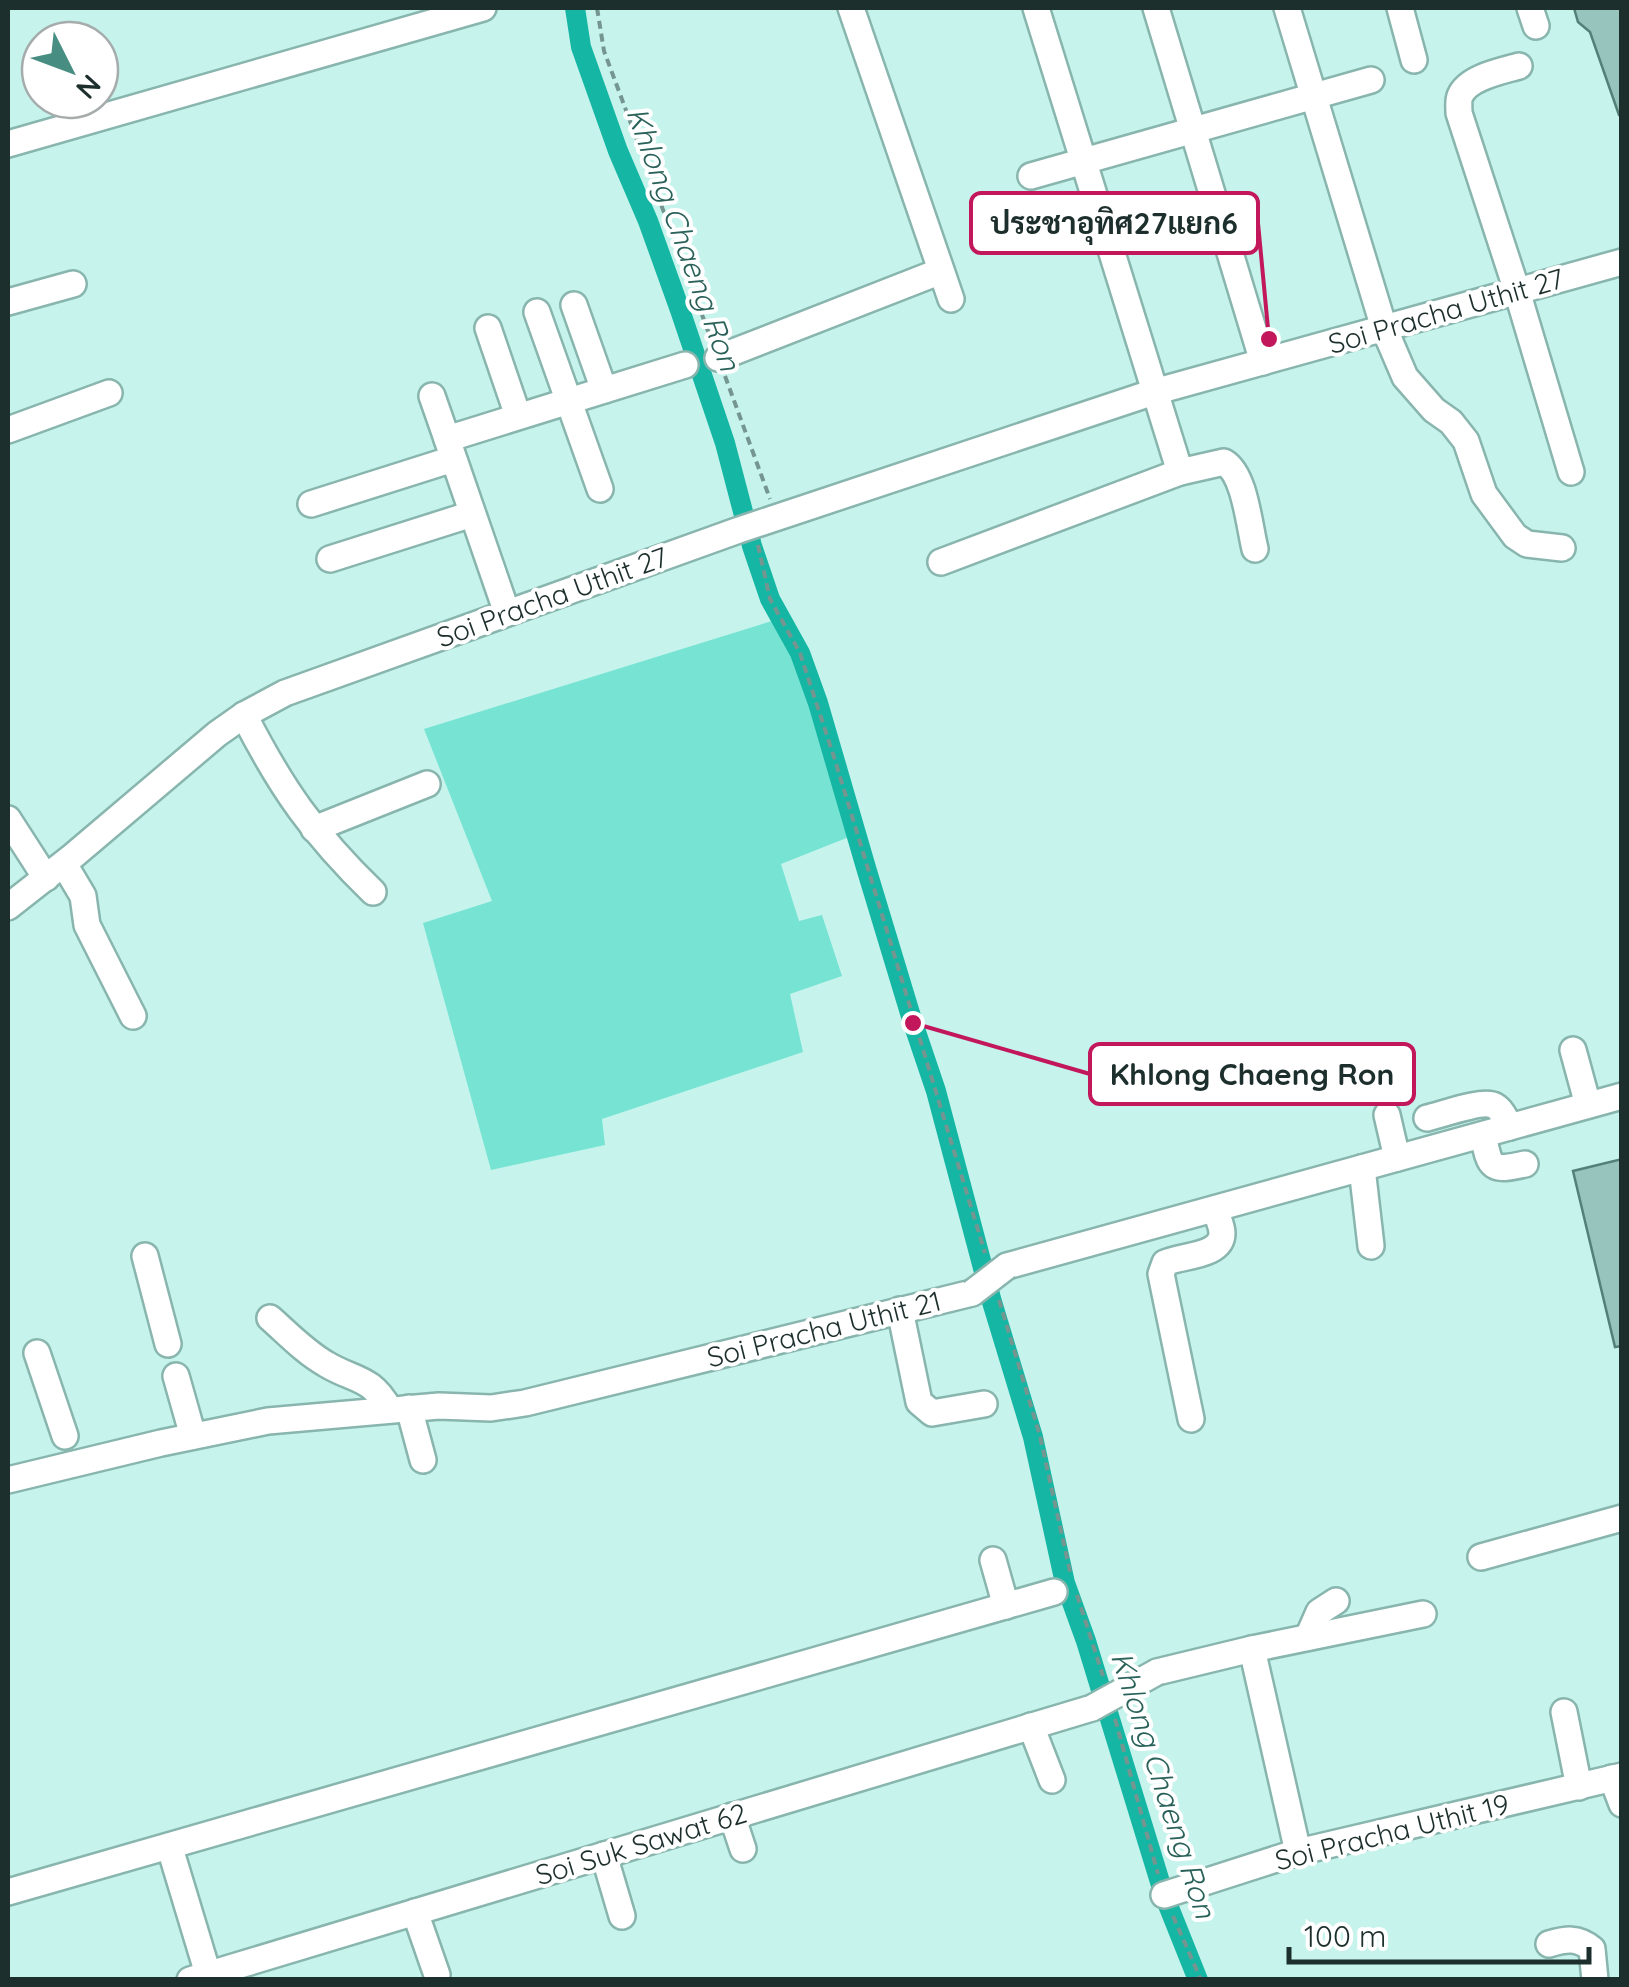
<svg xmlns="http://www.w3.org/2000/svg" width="1629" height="1987" viewBox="0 0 1629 1987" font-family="Quicksand,Sarabun,sans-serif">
<rect width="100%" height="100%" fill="#c6f4ec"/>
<!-- green -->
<polygon fill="#76e3d3" points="772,621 784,633 806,680 849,837 781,864 799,921 822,915 842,976 790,994 803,1052 602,1119 605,1145 491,1170 423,923 492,901 424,729"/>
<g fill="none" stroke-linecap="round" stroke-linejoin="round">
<!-- canal -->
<polyline stroke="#15b6a4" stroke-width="20" points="575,8 581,47 618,151 648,221 680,310 725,443 752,546 770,599 800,653 818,703 867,871 913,1023 936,1091 992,1302 1033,1437 1065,1583 1086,1641 1164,1895 1198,1980"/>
</g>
<!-- building -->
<g fill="#97c4bc" stroke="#548078" stroke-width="2.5">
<polygon points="1574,8 1622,8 1622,115 1619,115 1590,32 1578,22"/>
<polygon points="1622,1159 1622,1346 1615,1347 1573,1171"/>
</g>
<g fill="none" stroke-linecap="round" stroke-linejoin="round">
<defs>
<g id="minor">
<polyline points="851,8 951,299"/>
<polyline points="1036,8 1180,472"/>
<polyline points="1156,8 1263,362"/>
<polyline points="1287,8 1384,328 1405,377 1434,410 1451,422 1466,441 1484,494 1515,536 1527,544 1562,548"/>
<polyline points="1400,8 1414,60"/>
<polyline points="1530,8 1536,26"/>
<path d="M1519 66C1502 71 1468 77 1460 96 1458 101 1459 107 1459 113L1517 291 1571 472"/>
<polyline points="8,144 483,8"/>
<polyline points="1031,176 1371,80"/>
<polyline points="8,302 73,284"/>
<polyline points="574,305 604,390"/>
<polyline points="537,312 600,489"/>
<polyline points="488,328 518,416"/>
<polyline points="718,358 941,271"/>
<polyline points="432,396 447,439"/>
<polyline points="8,430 109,393"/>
<polyline points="311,504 453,459"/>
<polyline points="330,559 472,514"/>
<path d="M941 562 1180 472 1224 462C1245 474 1249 525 1255 549"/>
<polyline points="507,613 447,439 685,365"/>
<path d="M244 715C281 788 314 835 373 892"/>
<polyline points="8,819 46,878"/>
<polyline points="314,829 427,784"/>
<polyline points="64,864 83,896 87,925 133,1016"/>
<polyline points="8,907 73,856 217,734 244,715 285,693 739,530 1154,392 1622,262"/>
<polyline points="1573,1050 1588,1105"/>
<polyline points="1387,1115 1397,1158"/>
<path d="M1427 1118C1441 1115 1483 1099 1495 1106 1502 1110 1506 1120 1510 1127"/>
<path d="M1483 1135C1490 1168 1490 1172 1525 1164"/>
<polyline points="1362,1168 1371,1246"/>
<polyline points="145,1256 168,1344"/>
<polyline points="1007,1266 1622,1096"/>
<polyline points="900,1310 919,1402 932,1413 984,1404"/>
<path d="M270 1318C288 1334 305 1352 326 1364 354 1381 371 1376 389 1409"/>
<polyline points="37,1353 65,1436"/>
<polyline points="176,1376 193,1436"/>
<polyline points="409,1408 423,1460"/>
<path d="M1191 1419 1161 1274 1165 1263C1181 1255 1222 1257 1222 1233 1222 1226 1217 1216 1215 1209"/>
<polyline points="8,1480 161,1443 268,1421 439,1406 491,1408 525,1403 972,1293"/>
<polyline points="1481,1557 1622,1518"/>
<polyline points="993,1560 1006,1606"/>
<polyline points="1308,1637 1319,1612 1336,1601"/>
<polyline points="1252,1649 1298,1852"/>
<polyline points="1157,1672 1252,1649 1423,1614"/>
<polyline points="1564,1712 1579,1787"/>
<polyline points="1031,1726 1052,1780"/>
<polyline points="1612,1778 1622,1804"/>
<polyline points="732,1816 743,1849"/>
<polyline points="604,1855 622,1916"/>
<polyline points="173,1858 208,1974"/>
<polyline points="8,1892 1054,1592"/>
<polyline points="1164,1895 1298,1852 1622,1776"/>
<polyline points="415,1912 437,1975"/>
<path d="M1549 1944C1566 1939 1578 1937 1592 1949L1595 1980"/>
<polyline points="190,1980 1092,1708"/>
</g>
</defs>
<!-- minor casing -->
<use href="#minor" stroke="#88b5ad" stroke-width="30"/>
<!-- path -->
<g stroke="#759690" stroke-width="4" stroke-dasharray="8 5" stroke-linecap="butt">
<polyline points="597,8 604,51 711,339"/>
<polyline points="725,376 770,499"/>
<polyline points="758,545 770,599 800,653 834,757 985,1253"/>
<polyline points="999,1300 1040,1436 1071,1576"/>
<polyline points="1077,1595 1103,1676"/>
<polyline points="1115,1719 1158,1874"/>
<polyline points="1173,1916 1201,1980"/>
</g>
<!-- minor -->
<use href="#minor" stroke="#fff" stroke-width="25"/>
<defs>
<g id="minor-bridge">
<polyline points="972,1293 1007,1266"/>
<polyline points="1092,1708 1157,1672"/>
</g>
</defs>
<!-- minor-bridge casing -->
<use href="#minor-bridge" stroke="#88b5ad" stroke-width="30" stroke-linecap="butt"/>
<!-- minor-bridge -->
<use href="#minor-bridge" stroke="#fff" stroke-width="25"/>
</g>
<g text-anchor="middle" stroke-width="8" stroke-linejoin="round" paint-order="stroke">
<!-- street labels -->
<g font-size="28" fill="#1d2f2c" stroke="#fff">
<text transform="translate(1446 311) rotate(-16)" y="10">Soi Pracha Uthit 27</text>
<text transform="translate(552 597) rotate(-20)" y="10">Soi Pracha Uthit 27</text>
<text transform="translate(824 1329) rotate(-14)" y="10">Soi Pracha Uthit 21</text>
<text transform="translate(1392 1832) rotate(-14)" y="10">Soi Pracha Uthit 19</text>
<text transform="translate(641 1844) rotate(-17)" y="10">Soi Suk Sawat 62</text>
</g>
<!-- water labels -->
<g font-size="30" font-style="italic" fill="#2a625a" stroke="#fff">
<text transform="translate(683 239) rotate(70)" y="10">Khlong Chaeng Ron</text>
<text transform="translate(1163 1785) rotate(72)" y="10">Khlong Chaeng Ron</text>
</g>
</g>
<!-- callouts -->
<path fill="none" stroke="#c2185b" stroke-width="4" d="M1269 339L1258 223M913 1023L1090 1074"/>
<g fill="#c2185b" stroke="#fff" stroke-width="4">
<circle cx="1269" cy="339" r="10"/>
<circle cx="913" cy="1023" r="10"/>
</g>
<g fill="#fff" stroke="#c2185b" stroke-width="4">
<rect x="971" y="193" width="287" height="60" rx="10"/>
<rect x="1090" y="1044" width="324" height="60" rx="10"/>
</g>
<g font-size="30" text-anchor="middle" font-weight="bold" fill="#1d2f2c">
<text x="1114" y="234">ประชาอุทิศ27แยก6</text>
<text x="1252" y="1085">Khlong Chaeng Ron</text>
</g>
<!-- border -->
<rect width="1629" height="1987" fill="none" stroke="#1d2f2c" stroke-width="20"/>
<!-- north arrow -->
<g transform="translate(70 70) rotate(132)"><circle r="48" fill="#ffffff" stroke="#a5acab" stroke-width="2.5"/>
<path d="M0-8L18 38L0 25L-18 38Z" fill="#488d82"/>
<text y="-15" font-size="28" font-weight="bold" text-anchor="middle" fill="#1d2f2c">N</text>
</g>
<!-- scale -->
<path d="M1289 1947v15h300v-15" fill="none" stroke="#1d2f2c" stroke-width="5"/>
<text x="1304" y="1947" font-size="30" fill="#1d2f2c" stroke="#ffffff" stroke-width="8" paint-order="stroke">100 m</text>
</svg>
